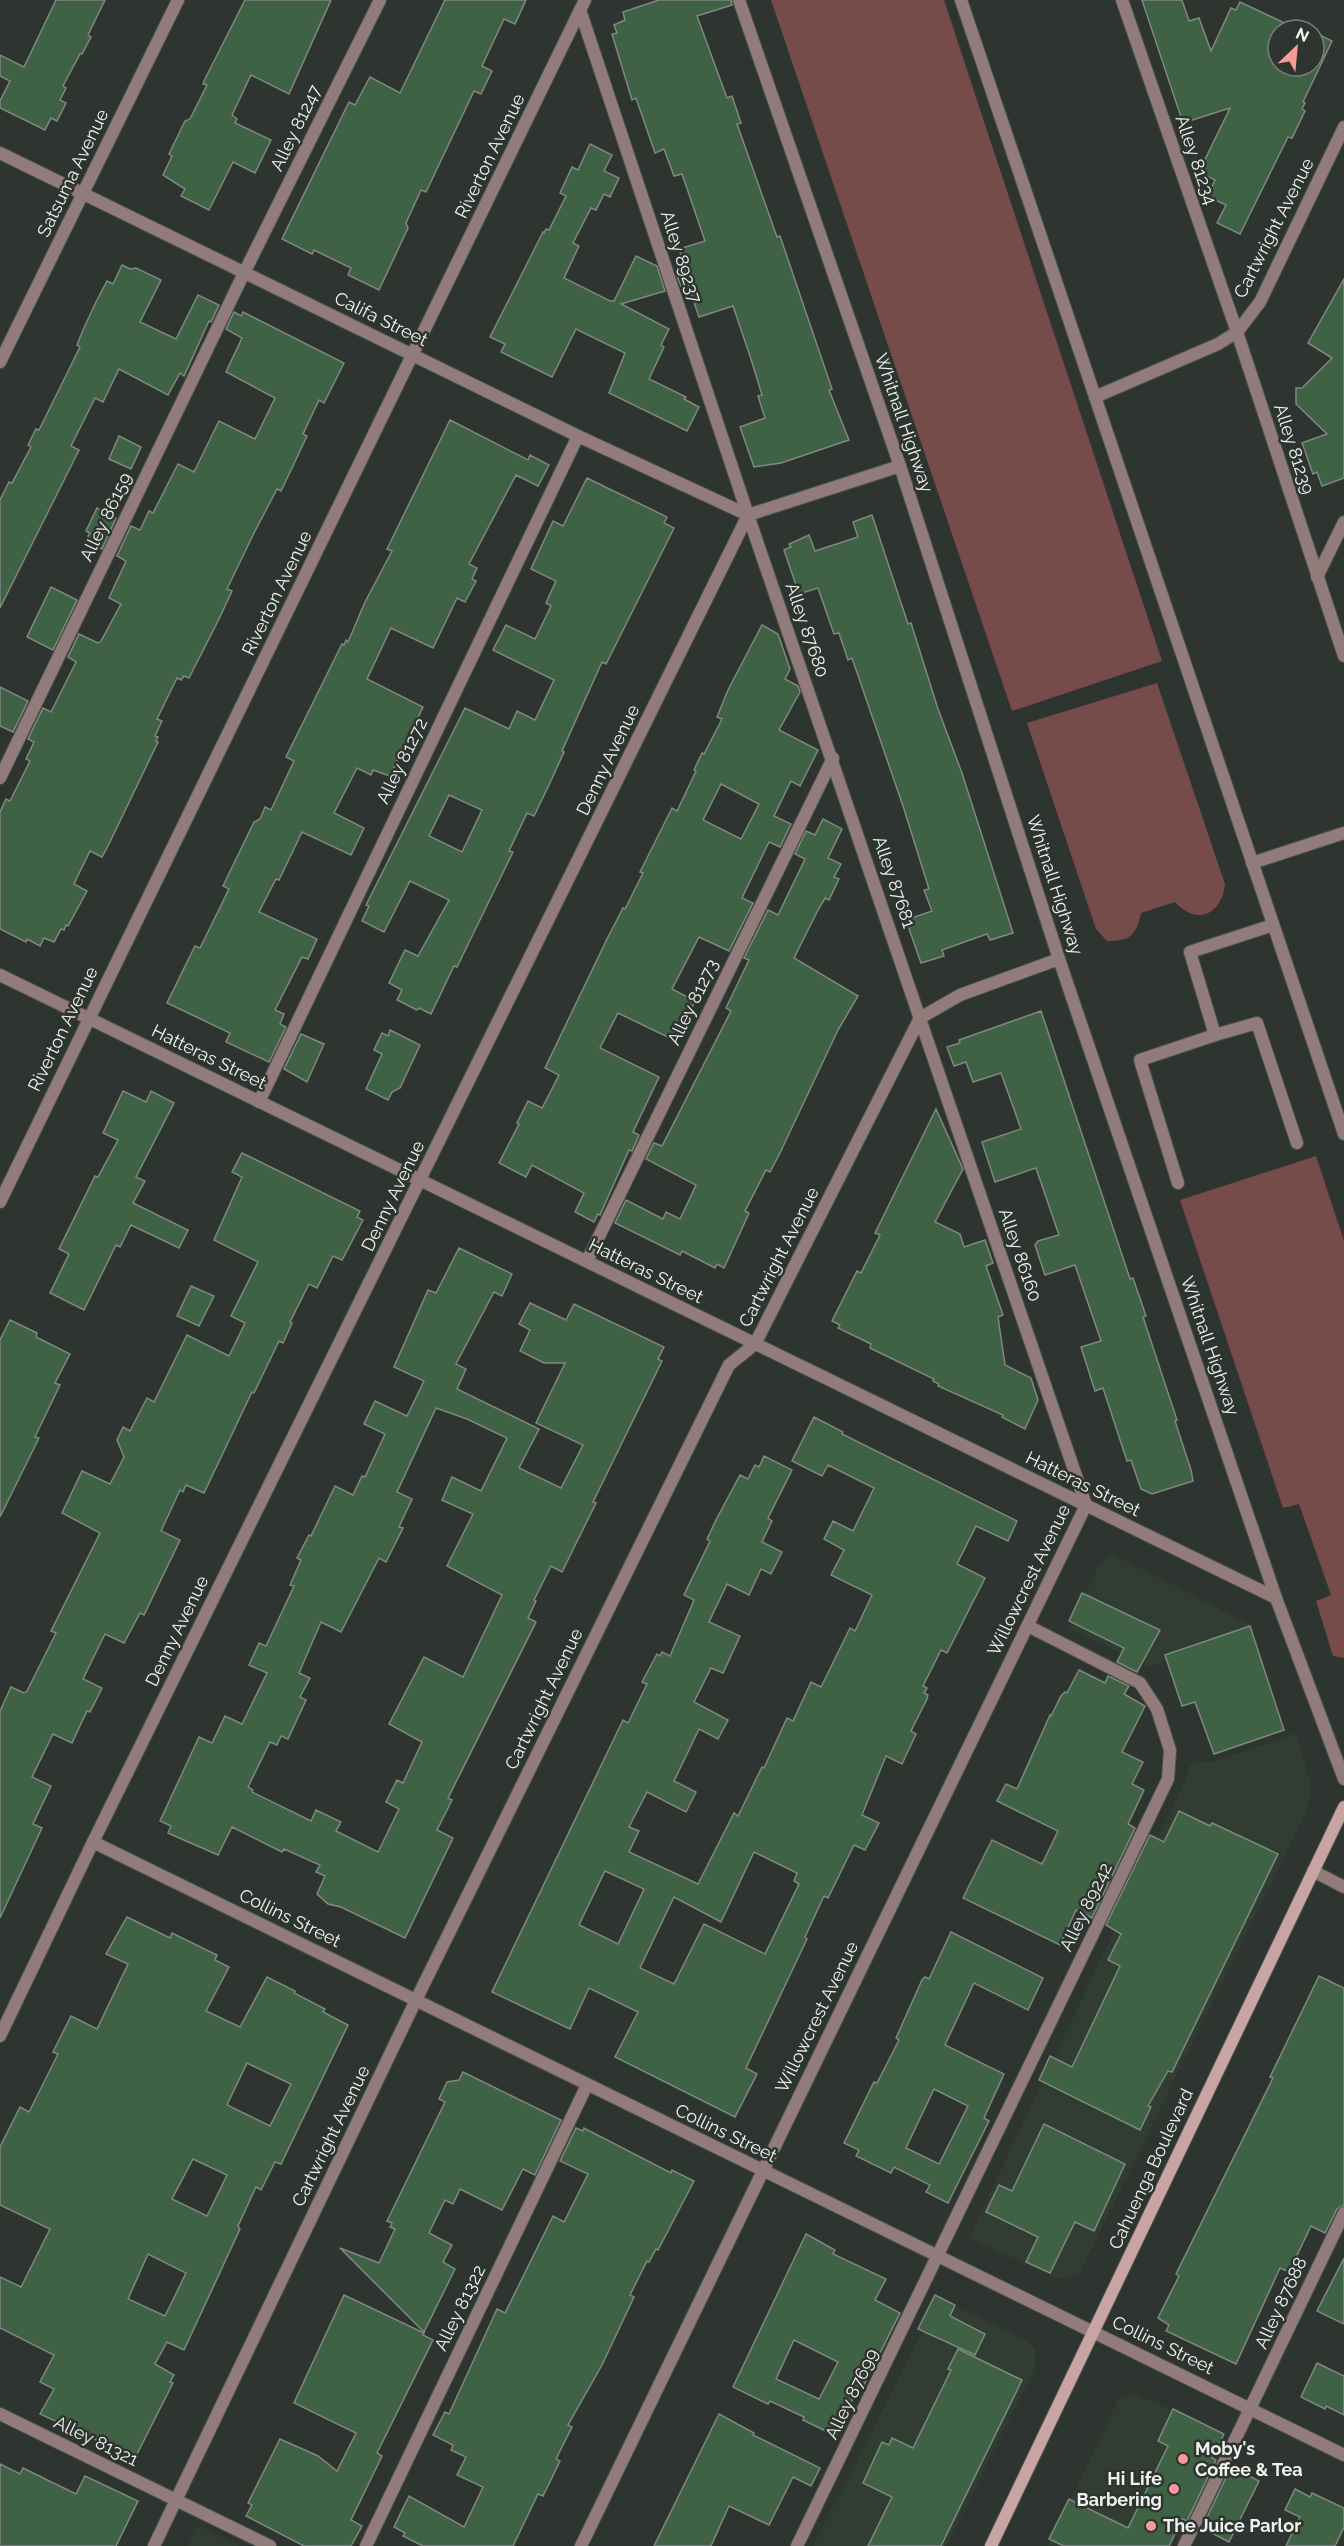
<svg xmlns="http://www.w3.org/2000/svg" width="1344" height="2546" font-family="Raleway,sans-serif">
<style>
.built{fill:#313d32}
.green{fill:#764c4a}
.building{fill:#3f6144;stroke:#808881;stroke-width:1.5;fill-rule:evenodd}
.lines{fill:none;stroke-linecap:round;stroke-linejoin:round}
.lane-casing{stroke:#4d534e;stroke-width:14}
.street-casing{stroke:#4d534e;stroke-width:14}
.secondary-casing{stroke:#4d534e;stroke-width:14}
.lane{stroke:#927c7b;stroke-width:12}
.street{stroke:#927c7b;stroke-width:12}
.secondary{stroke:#c8a5a3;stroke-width:12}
.poi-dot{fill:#f59b98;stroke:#2e342f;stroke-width:2}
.labels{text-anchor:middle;stroke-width:5;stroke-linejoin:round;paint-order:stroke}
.street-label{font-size:18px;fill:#eff3ef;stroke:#2e342f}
.poi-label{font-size:18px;font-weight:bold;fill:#eff3ef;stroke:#2e342f;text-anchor:start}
</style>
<rect width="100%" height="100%" fill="#2e342f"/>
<!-- built -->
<g class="built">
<path d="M1113,1554L1255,1627L1149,1667L1068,1628L1100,1563Z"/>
<path d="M1297,1733L1311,1787L1307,1811L1078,2276L1056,2278L969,2237L1183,1786L1190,1764L1214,1761Z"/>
<path d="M939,2299L1028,2341L1035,2349V2368L946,2546H813Z"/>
<path d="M1135,2393L1225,2436L1172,2546H1048L1118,2400Z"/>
<path d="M198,2525L240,2546H188Z"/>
</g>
<!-- green -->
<g class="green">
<path d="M771,0H944L1162,661L1012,711Z"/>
<path d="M1157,683L1225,884C1222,915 1196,926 1175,902L1141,913C1136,935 1131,941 1107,941L1096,929L1027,723Z"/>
<path d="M1316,1156L1344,1241V1658L1333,1656L1316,1601L1331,1595L1299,1504L1283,1508L1180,1200Z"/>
</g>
<!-- building -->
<g class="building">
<path d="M56,0H105L88,35L91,37L82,54H80L63,86L66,88L60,100L66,103L57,121L51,118L45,130L0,108V101L10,81L0,76V55L24,67Z"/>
<path d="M245,0H331L289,94L251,75L232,115L237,119L235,123L271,140L255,173L233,162L209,210L181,196L185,189L163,175L172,156L169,154L185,121L190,119L207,85L203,84L205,79Z"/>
<path d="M445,0H526L515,24L504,19L482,66L492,71L481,94L474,91L426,192L421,190L406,223L408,228L379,290L348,275L351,268L314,250L312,254L282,239L349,102L355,105L370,77L400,93Z"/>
<path d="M659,0H731L732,5L697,16L727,98L732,96L741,123L737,124L777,237L780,236L832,389L829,390L849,440L781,463L754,467L740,427L765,418L758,396L762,395L750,356L733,306L699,317L688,284L681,286L677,276L690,283L679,249L705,241L682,174L674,176L664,149L655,153L636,98L632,100L612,34L617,33L614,25L625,20L623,12Z"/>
<path d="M1142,0H1182L1189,21L1199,18L1211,51L1231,8L1236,10L1240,2L1295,28L1298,24L1310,30H1278V66H1314V32L1332,41L1303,102L1305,103L1302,109L1305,111L1292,138L1288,137L1240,234L1217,223L1226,205L1207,196L1215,180L1199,172L1230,108L1183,123Z"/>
<path d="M590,144L612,155L604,171L619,178L610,197L604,194L596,210L591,208L573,243L579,246L564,278L610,301H614L636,256L657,266L665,291L621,304L669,329L661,345L664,347L649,379L686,397L684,399L699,407L687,431L609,393L625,353L576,329L552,377L501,352L505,344L490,337L543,232L544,233L546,229L549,230L566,196L560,193L572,167L578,170Z"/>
<path d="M122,265L130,269L136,268L161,280L140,322L176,339L198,295L219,305L211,322L209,321L184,376L180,373L168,395L119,369L103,402L95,398L71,446L79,450L0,608V500L9,482L12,483L31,447L28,445L36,429L39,430L80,347L77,345L83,330L96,302L107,281L113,284Z"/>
<path d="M1344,279V478L1322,486L1317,472L1313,474L1302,443L1327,434L1296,404V388H1302L1332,358L1308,343Z"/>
<path d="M234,312L241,316L243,312L344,363L324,403L319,400L303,434L307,436L292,468L281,491L277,489L254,533L227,589L232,591L220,617L189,678L184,676L181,680L177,678L157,719L162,721L155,736L158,737L156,741L158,742L109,844L102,857L90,851L74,884L87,891L68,926L66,925L64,930L61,929L54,942L44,938L40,946L27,939L26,942L0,929V812L6,799L10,801L30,761L26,759L34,742L28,739L43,708L51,712L76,662L68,657L79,634L98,643L101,641L121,604L109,598L126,561L117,556L131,526L140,530L149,511L153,513L178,464L194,472L219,421L255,439L275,398L226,372L242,338L226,329Z"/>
<path d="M450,420L528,460L530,455L549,465L538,486L516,475L469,564L477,568L472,579L476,581L465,602L457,598L433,648L391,628L367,679L423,707L390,776L373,770L371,775L357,768L334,813L364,828L351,855L302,832L279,880L276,879L259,912L317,939L308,959L302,957L275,1010L284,1014L280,1024L286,1027L269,1062L226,1042L230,1033L167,1003L195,946L200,948L229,889L223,886L254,822L260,819L265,807L271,810L294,761L286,757L342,644L344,645L346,640L348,642L365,602L392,551L387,549Z"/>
<path d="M119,436L141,447L131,469L109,459Z"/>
<path d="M587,478L667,517L664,523L674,528L606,664L602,662L562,751L564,752L549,785L534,816L527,813L509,851L513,852L457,967L454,966L431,1014L419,1008L417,1010L397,1000L402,990L389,983L405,950L418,956L449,900L410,881L384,932L362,921L369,906L366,905L465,708L509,729L517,711L535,720L554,680L493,650L506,625L535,639L551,606L546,603L556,581L531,569L553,521L563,526ZM449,795L482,810L462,852L429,836Z"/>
<path d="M97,508L116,518L102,549L85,541L90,533L86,531Z"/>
<path d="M872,515L908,624L911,623L938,709L962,773L1013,933L990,940L987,934L942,950L944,956L921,963L906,920L932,911L924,890L929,889L903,806L852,658L848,660L839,633L834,634L818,588L799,594L784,550L791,547L789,544L809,535L815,551L858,537L853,522Z"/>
<path d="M51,587L77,600L53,650L27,637Z"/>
<path d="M762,625L778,634L790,669L785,679L798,686L800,692L779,730L818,750L800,786L791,781L774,816L791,824L780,847L769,842L742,898L753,903L729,951L699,937L672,989L695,1001L676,1041L618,1013L600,1048L659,1077L633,1132L639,1135L632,1151L629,1150L600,1215L598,1214L594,1222L575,1212L584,1193L532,1165L526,1177L499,1163L519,1124L517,1123L528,1101L542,1108L559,1075L545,1068L607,939L623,908L625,909L643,873L640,872L672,808L677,811L696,771L694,770L702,753L704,754L722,719L717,717L728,690ZM721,784L759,804L741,839L703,820Z"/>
<path d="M0,687L28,701L13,732L0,726Z"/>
<path d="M823,819L842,829L828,858L841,864L834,877L839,879L829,900L825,898L818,910L794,958L858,996L838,1030L780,1153L770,1172L766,1170L745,1211L749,1213L724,1268L717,1264L715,1268L682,1251L680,1255L615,1223L626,1200L663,1219L666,1212L680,1219L696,1185L646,1159L654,1143L662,1146L731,1011L726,1008L749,960L744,958L768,910L778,915L805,859L795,854L806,831L815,835Z"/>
<path d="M1041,1011L1130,1279L1133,1278L1146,1316L1143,1317L1177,1420L1175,1421L1191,1470L1193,1481L1152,1494L1141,1489L1131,1460L1127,1461L1103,1388L1095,1391L1081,1347L1101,1341L1075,1265L1045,1275L1035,1245L1038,1241L1059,1235L1036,1168L995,1182L982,1142L1021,1129L1001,1073L973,1082L966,1062L954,1066L947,1047L960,1043L959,1040Z"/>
<path d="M390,1030L420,1045L400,1088L392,1092L388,1100L366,1089L382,1054L374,1050L382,1033L388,1036Z"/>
<path d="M301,1034L324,1044L307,1082L284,1069Z"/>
<path d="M123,1091L146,1102L151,1091L174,1103L136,1177L145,1181L133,1203L188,1230L179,1248L131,1225L120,1247L116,1245L84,1310L50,1293L69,1254L59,1249L95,1176L98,1177L118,1140L103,1133Z"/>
<path d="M936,1109L963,1169L935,1222L960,1234L964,1247L985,1240L993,1263L986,1266L1003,1315L998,1317L1005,1365L1031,1378L1038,1400L1025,1429L1002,1417L1003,1415L938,1386L939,1384L933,1381L934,1379L870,1348L871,1344L838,1328L840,1325L832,1321L857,1271L861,1273L880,1235L875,1233Z"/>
<path d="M242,1153L360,1211L357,1217L363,1220L342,1260L333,1256L317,1288L309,1284L290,1322L292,1323L283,1343L279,1341L254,1393L252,1392L204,1493L186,1485L183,1492L180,1490L161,1531L180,1540L144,1615L140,1613L124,1643L105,1634L83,1679L102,1688L90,1712L87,1711L72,1743L53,1734L32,1777L51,1786L33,1824L42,1828L0,1918V1711L11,1687L24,1693L27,1691L56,1633L51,1631L100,1533L62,1513L82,1471L110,1484L124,1457L117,1440L123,1427L130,1431L147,1398L154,1402L187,1335L229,1356L245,1323L231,1316L258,1262L214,1240L242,1177L232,1172Z"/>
<path d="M459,1248L512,1274L502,1296L494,1292L456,1364L466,1369L457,1389L539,1429L519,1468L561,1488L583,1445L536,1423L565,1363H544L520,1351L530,1330L519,1324L530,1303L566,1320L574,1304L664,1347L658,1359L662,1361L593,1502L596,1503L562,1572L551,1566L534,1600L536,1601L528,1618L536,1622L448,1798L452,1800L437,1830L453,1838L405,1938L341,1907L328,1904L317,1894L325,1876L316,1872L320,1865L284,1849L282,1852L232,1827L218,1855L168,1833L171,1826L160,1821L199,1737L212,1743L225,1716L242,1724L267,1673L249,1665L259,1643L266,1646L294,1586L290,1585L301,1560L297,1558L309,1535L311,1536L335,1486L353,1495L362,1476L365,1477L385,1434L364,1424L375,1401L407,1416L424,1381L394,1367L428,1290L436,1293ZM436,1408L467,1419L507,1438L481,1491L452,1477L442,1500L473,1514L447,1566L502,1595L463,1677L424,1657L389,1724L422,1742L403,1783L397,1780L386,1802L399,1809L378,1852L336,1831L341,1822L316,1810L311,1821L252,1792L253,1790L248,1787L270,1742L277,1745L281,1736L288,1739L306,1700L300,1697L310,1678L299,1673L321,1622L341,1632L379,1558L386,1562L403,1528L399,1527L412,1499L397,1492Z"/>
<path d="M191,1286L214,1296L199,1326L177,1316Z"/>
<path d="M10,1320L37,1333L36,1337L70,1354L55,1383L60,1385L35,1437L39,1438L0,1517V1340Z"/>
<path d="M814,1417L843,1432L842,1434L1017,1521L1008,1541L976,1526L957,1564L985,1578L947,1653L941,1650L923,1686L927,1688L924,1693L928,1695L927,1699L911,1731L916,1734L902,1764L886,1756L862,1815L879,1823L865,1850L854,1845L828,1898L824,1896L805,1937L807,1939L746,2068L757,2074L735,2117L615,2057L638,2012L589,1988L570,2029L492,1992L623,1720L628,1723L647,1684L642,1682L657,1654L660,1656L662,1652L670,1656L694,1600L684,1595L710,1541L707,1539L716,1520L740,1475L748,1479L755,1465L759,1467L764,1456L792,1470L768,1518L772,1521L762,1542L782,1552L771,1574L761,1569L749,1595L727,1584L709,1622L740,1636L723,1673L711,1668L694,1702L728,1720L718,1739L699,1729L674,1781L696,1792L686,1812L647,1792L629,1827L639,1831L629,1852L698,1884L734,1813L738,1816L762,1767L764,1768L787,1718L793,1721L811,1682L821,1687L850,1628L855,1631L872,1595L831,1575L844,1550L824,1539L833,1521L853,1531L874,1488L828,1465L822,1476L792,1461ZM754,1852L797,1873L794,1881L799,1884L765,1954L704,1924L674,1984L640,1968L674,1897L721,1922ZM605,1871L644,1889L618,1944L579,1925Z"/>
<path d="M1082,1593L1160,1630L1137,1672L1117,1662L1124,1648L1069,1621Z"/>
<path d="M1250,1626L1284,1730L1214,1754L1195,1702L1182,1706L1165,1655Z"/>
<path d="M1079,1670L1105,1683L1108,1676L1129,1686L1124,1694L1145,1706L1122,1752L1143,1762L1132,1784L1144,1790L1128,1824L1135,1828L1092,1918L1076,1910L1060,1945L963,1898L992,1840L1042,1864L1058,1831L997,1801L1006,1784L1017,1789L1050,1715L1051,1716L1061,1696L1065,1692L1067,1693Z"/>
<path d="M1179,1811L1210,1826L1212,1823L1278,1854L1172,2072L1168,2071L1148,2106L1151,2107L1140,2130L1039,2080L1050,2056L1072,2067L1120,1966L1108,1960L1121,1934L1106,1925L1150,1835L1164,1842Z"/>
<path d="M127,1917L170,1938L172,1933L217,1955L215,1960L229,1967L206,2011L240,2027L267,1977L295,1991L294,1993L325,2009L323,2012L348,2025L281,2164L275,2162L261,2190L256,2187L238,2226L240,2229L184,2350L167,2342L155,2364L174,2375L170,2382L173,2383L135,2458L40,2414L54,2389L40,2382L54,2355L0,2328V2277L21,2287L50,2229L0,2205V2147L20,2107L29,2112L58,2054L53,2052L71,2016L97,2029L128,1964L106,1954ZM247,2063L291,2084L270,2126L227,2105ZM193,2159L227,2175L207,2216L172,2199ZM148,2254L186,2273L165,2316L128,2299Z"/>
<path d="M951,1932L1043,1978L1028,2010L974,1983L945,2045L1004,2074L984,2118L989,2121L948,2203L926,2192L930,2185L894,2167L891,2173L856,2156L859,2150L844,2143L874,2082L877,2083L899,2040L896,2038L922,1980L925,1977L929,1979ZM934,2089L968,2106L939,2164L906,2148Z"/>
<path d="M1319,1976L1344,1988V2205L1337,2209L1325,2233L1311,2226L1289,2272L1280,2268L1236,2364L1166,2331L1169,2325L1158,2318L1179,2276L1176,2274L1273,2078L1270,2077Z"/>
<path d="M463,2072L561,2120L535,2175L523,2169L502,2210L460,2189L453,2204L445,2200L429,2233L452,2245L443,2262L455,2269L424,2332L340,2248L379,2263L395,2229L390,2227L392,2223L387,2221L445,2102L439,2099L447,2082L459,2080Z"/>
<path d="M1044,2124L1125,2164L1094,2231L1075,2222L1050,2273L1026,2262L1038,2237L986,2212L999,2185L1012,2191Z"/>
<path d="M576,2128L583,2131L584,2128L671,2173L672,2170L694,2181L658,2250L656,2249L649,2262L647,2261L630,2295L634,2297L602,2365L568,2425L572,2427L556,2459L560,2461L543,2496L538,2494L513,2546H423L403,2536L405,2533L394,2527L409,2496L464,2527L483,2487L457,2475L466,2457L451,2450L453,2445L433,2435L445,2412L449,2414L497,2309L505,2313L553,2216L564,2222L588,2174L560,2161Z"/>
<path d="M806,2234L835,2250L833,2254L886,2279L875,2300L900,2313L862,2389L858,2387L836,2436L803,2420L804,2417L770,2401L768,2404L733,2387ZM794,2340L838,2362L819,2399L776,2379Z"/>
<path d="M1344,2258V2324L1317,2311Z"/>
<path d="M344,2295L424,2333L423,2335L433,2340L377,2453L382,2456L351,2520L362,2526L351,2546H304L246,2516L252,2505L248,2503L280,2439L318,2456L337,2471L356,2433L294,2403Z"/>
<path d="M935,2295L955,2305L950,2316L985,2334L975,2355L918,2329Z"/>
<path d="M958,2349L1022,2380L941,2546H868L892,2497L863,2483L882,2442L889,2445L892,2438L913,2448L951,2370L948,2369Z"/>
<path d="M1317,2363L1344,2376V2415L1326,2406L1325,2409L1301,2397Z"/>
<path d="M1173,2409L1224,2434L1212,2458L1216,2460L1187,2521L1182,2519L1169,2546H1064L1049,2539L1069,2499L1128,2528L1168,2446L1158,2441Z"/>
<path d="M719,2414L754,2433L753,2435L820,2468L811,2486L793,2477L769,2525L729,2506L711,2546H654Z"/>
<path d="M0,2464L20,2474L23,2468L76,2494L85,2476L138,2501L116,2546H0Z"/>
<path d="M1231,2467L1259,2481L1229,2542L1202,2528Z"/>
<path d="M1295,2489L1310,2497L1312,2493L1344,2508V2527L1335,2546H1286L1300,2517L1285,2510Z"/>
</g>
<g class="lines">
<!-- lane casing -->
<g class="lane-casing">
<g id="lane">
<path d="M1122,0L1237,332L1344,656"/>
<path d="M580,10L748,515L1086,1505"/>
<path d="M1317,577L1344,522"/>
<path d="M0,778L245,271L380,0"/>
<path d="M1273,925L1190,952L1215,1035L1257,1023L1297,1143"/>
<path d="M259,1102L578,436"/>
<path d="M1178,1183L1140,1060L1215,1035"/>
<path d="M587,1261L833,758"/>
<path d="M1313,1871L1344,1887"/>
<path d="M0,2414L270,2546"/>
<path d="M366,2546L587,2085"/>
<path d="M797,2546L1168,1779L1170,1750L1157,1709L1140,1683L1028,1626"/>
<path d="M1184,2546L1344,2213"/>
</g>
</g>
<!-- street casing -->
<g class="street-casing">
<g id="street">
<path d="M739,0L900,466L1059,959L1161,1260L1276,1598L1344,1779"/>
<path d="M961,0L1344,1134"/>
<path d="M0,153L578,436L748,515"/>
<path d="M0,362L178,0"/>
<path d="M1095,397L1218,344L1237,332L1260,302L1344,127"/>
<path d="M1252,863L1344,833"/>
<path d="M0,975L1276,1598"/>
<path d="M0,1202L585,0"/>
<path d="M93,1842L1344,2455"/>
<path d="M0,2036L93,1842L748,515L900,466"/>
<path d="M154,2546L416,2000L729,1365L755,1344L920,1018L960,995L1059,959"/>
<path d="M581,2546L1086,1505"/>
</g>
</g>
<!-- secondary casing -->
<g class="secondary-casing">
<path id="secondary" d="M991,2546L1344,1807"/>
</g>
<!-- lane -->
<use href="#lane" class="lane"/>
<!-- street -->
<use href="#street" class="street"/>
<!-- secondary -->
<use href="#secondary" class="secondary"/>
</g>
<!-- markers -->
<g class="poi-dot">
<circle cx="1183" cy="2459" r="6"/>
<circle cx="1174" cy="2489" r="6"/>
<circle cx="1151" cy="2526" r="6"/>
</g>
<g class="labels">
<!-- street labels -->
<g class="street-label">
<text transform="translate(296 128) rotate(-64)" y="6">Alley 81247</text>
<text transform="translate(490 156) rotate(-64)" y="6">Riverton Avenue</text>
<text transform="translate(1196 160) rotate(71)" y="6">Alley 81234</text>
<text transform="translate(73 173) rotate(-64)" y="6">Satsuma Avenue</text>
<text transform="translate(1274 228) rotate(-63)" y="6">Cartwright Avenue</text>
<text transform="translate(681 257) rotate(72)" y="6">Alley 89237</text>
<text transform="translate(381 319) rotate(26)" y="6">Califa Street</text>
<text transform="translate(904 423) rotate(71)" y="6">Whitnall Highway</text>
<text transform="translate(1294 449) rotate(72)" y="6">Alley 81239</text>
<text transform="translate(106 517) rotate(-64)" y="6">Alley 86159</text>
<text transform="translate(277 593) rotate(-64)" y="6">Riverton Avenue</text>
<text transform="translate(807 630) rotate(71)" y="6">Alley 87680</text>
<text transform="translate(608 760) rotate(-64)" y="6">Denny Avenue</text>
<text transform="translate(402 761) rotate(-64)" y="6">Alley 81272</text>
<text transform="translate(894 882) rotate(71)" y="6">Alley 87681</text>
<text transform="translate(1055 885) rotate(72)" y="6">Whitnall Highway</text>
<text transform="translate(693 1002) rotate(-64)" y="6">Alley 81273</text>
<text transform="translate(63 1029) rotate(-64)" y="6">Riverton Avenue</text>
<text transform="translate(209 1057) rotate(26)" y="6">Hatteras Street</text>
<text transform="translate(393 1196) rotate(-64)" y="6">Denny Avenue</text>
<text transform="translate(1020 1255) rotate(71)" y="6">Alley 86160</text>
<text transform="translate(779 1257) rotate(-63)" y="6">Cartwright Avenue</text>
<text transform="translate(646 1271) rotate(26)" y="6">Hatteras Street</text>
<text transform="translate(1210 1346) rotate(71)" y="6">Whitnall Highway</text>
<text transform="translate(1083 1484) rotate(26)" y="6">Hatteras Street</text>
<text transform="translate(1029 1580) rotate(-64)" y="6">Willowcrest Avenue</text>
<text transform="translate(177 1631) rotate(-64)" y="6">Denny Avenue</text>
<text transform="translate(544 1699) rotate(-64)" y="6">Cartwright Avenue</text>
<text transform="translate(1086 1907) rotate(-64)" y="6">Alley 89242</text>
<text transform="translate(290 1918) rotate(26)" y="6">Collins Street</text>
<text transform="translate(817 2017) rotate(-64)" y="6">Willowcrest Avenue</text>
<text transform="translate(726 2133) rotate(26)" y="6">Collins Street</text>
<text transform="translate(331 2136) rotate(-64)" y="6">Cartwright Avenue</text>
<text transform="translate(1151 2169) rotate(-65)" y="6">Cahuenga Boulevard</text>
<text transform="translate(1281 2303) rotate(-65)" y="6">Alley 87688</text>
<text transform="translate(460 2308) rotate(-64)" y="6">Alley 81322</text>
<text transform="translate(1163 2345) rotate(26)" y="6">Collins Street</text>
<text transform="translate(852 2394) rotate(-64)" y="6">Alley 87699</text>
<text transform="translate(96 2441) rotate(26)" y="6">Alley 81321</text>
</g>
<!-- poi labels -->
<g class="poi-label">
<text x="1195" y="2455">Moby's<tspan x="1195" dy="21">Coffee &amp; Tea</tspan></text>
<text x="1162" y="2485" text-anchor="end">Hi Life<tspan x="1162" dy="21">Barbering</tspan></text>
<text x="1163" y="2532">The Juice Parlor</text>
</g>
</g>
<!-- north arrow -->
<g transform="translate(1296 48) rotate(26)"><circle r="28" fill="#2e342f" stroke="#7b807c" stroke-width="1.5"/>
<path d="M0-4.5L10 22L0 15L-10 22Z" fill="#f59b98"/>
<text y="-9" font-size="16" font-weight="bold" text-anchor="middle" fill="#eff3ef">N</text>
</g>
</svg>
